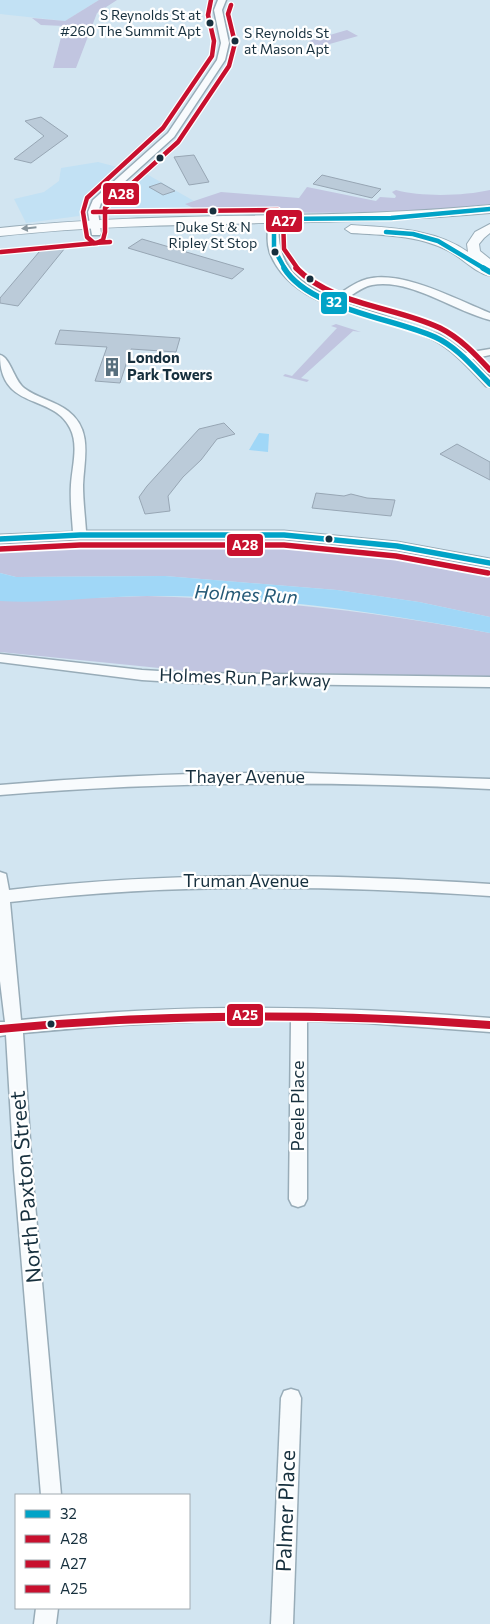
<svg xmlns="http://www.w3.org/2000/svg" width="490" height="1624" font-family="Commissioner,sans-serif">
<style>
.built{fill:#c2e1f4}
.green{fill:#c1c5e0}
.water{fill:#a0d7f7}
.building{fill:#bbcbd9;stroke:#97a6b4}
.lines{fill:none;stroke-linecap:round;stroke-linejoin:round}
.minor-casing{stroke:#98acb8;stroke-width:3}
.major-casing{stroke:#98acb8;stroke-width:2}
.minor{fill:#f8fbfd;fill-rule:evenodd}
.major{fill:#f8fbfd;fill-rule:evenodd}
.bus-1-far1-casing{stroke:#fff;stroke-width:7}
.bus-1-casing{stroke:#fff;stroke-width:9}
.bus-2-far1-casing{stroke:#fff;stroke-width:7}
.bus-2-casing{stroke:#fff;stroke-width:9}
.bus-3-far1-casing{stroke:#fff;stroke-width:7}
.bus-3-casing{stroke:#fff;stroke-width:9}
.bus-4-casing{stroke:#fff;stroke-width:11}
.bus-1-far1{stroke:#01a3c7;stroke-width:4.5}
.bus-1{stroke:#01a3c7;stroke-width:5.5}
.bus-2-far1{stroke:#c8102e;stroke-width:4.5}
.bus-2{stroke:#c8102e;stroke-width:5.5}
.bus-3-far1{stroke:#c8102e;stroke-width:4.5}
.bus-3{stroke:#c8102e;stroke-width:5.5}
.bus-4{stroke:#c8102e;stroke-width:8}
.oneway{fill:#88969e}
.bus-dot{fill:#17303e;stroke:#fff;stroke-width:2}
.labels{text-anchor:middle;stroke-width:4.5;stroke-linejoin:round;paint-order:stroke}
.far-bus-label{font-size:14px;fill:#17303e;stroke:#fff;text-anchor:end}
.far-poi-label{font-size:15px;font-weight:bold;fill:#17303e;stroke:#fff;text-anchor:start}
.street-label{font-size:18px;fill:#17303e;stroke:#fff}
.water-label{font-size:19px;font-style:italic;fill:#265a77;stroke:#fff}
.near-street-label{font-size:21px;fill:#17303e;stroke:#fff}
.line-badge{stroke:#fff;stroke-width:2}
.badge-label{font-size:14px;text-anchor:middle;font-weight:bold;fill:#fff}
</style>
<rect width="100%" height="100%" fill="#d2e5f1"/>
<!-- built -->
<g class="built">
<path d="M0,0H99L65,21L0,14Z"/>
<path d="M98,162L121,168L87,198L79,216L26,223L14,199L44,192L59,181L61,168Z"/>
<path d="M143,172L194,201L186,204L199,211L207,212L117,214L107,211L110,203Z"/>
</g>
<!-- green -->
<g class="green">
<path d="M99,0H117L97,13L76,68H53L64,26L41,25L32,18L65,21Z"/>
<path d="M347,30L358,36L319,47L309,41Z"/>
<path d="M307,187L376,201L380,197L395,198L396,196L392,192L396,190C421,197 464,196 490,190V204C396,216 301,212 207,212L199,211L185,204L221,192L299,198Z"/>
<path d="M336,324L361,332L353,331L301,378L309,380L307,382L283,376L285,374L292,376L337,328L331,326Z"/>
<path d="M240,538C285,540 332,540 377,547C415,552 453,560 490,568V617L419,602L337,590L165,576L16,577L0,573V543L25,541Z"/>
<path d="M147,596C262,599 377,612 490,633V676L199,672L0,652V601Z"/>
</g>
<!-- water -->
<g class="water">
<path d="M259,433L269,434L268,452L249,450Z"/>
<path d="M0,573L16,577L165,576L337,590L419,602L490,617V633C378,612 262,595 148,596C98,596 49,604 0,601Z"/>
</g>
<!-- building -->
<g class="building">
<path d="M41,117L68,136L31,163L14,159L44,136L25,121Z"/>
<path d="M194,155L209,182L189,185L174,157Z"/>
<path d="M322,175L381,189L372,198L313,184Z"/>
<path d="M161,183L175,191L163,195L149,187Z"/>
<path d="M142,239L244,269L232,279L128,248Z"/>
<path d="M45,245L65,248L18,306L0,303V298Z"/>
<path d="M60,330L180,338L176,352L131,349L120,383L95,381L107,347L55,344Z"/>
<path d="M224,423L235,434L217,439L201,460L183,477L168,496L170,511L145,514L139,497L147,486L199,429Z"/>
<path d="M457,444L490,462V480L440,454Z"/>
<path d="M316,493L344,496L351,494L367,498L395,500L391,516L312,508Z"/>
</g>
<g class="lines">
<!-- minor casing -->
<g class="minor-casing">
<g id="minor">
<path d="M218,0H226L222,10L229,43L225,60L174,137L101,203L98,212L101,233L100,235H92L88,212L93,200L168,133L217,60L221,43L214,10Z"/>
<path d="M274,216L279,219C275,262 294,283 333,298C344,291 355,282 367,279C403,270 457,300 490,313V320C454,311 410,278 372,285C361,287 351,296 342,302L440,335L466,353L490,349V355L472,359L490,378V387L486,386C470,369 454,350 432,339C380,314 294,313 270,253C266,242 268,230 269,219Z"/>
<path d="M0,355C10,357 14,380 24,388C37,398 55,401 68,411C93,430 84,459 83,485C83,501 85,516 86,531H284L397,542L490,559V567L397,550L284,539H80L0,543V535L73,532C72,516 70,501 71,485C72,467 79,445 70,428C53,393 0,411 0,355Z"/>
<path d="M0,654L142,670L192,673L490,677V687L192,683L142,680L0,662Z"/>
<path d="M306,773L490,779V789C326,781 164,781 0,795V785C102,776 204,772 306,773Z"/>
<path d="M0,872L6,874L9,890C169,871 329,874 490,884V896C329,885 170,883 10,902L21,1020C178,1003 333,1005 490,1018V1032L367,1023L307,1021V1199L304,1205L298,1207L292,1205L289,1199L291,1020C201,1020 112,1024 23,1033L32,1170L61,1495H41L14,1170L6,1035L0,1036V1022H5L0,981Z"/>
<path d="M291,1389L298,1391L301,1398L293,1624H271L281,1398L284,1391Z"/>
<path d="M36,1608H58L56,1624H34Z"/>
</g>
</g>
<!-- major casing -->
<g class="major-casing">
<g id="major">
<path d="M490,205V213C327,228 163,218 0,236V228C163,210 327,221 490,205Z"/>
<path d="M490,224V233L484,238L479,244L480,251L490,259V276C473,272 462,257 447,250C417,235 383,235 351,233L345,229L351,225C391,228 434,228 468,252L467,244L475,232Z"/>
</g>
</g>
<!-- minor -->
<use href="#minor" class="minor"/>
<!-- major -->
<use href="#major" class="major"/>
<!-- bus-1-far1 casing -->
<g class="bus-1-far1-casing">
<g id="bus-1-far1">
<path d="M386,232L413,234L438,241L485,269"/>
<path d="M285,269L274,249V219L391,218L490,209"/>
</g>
</g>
<!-- bus-1 casing -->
<g class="bus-1-casing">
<g id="bus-1">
<path d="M284,268C309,309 393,318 435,337C457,347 473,367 490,384"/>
<path d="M483,268L490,272"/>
<path d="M0,539L80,535H284L397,546L490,563"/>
</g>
</g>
<!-- bus-2-far1 casing -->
<g class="bus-2-far1-casing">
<path id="bus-2-far1" d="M1,252L97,243L103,240L105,232V208L178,142L229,66L235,43L228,14L231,5"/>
</g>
<!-- bus-2 casing -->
<g class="bus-2-casing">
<path id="bus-2" d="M0,549L80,545H284L396,556L488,573"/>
</g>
<!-- bus-3-far1 casing -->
<g class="bus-3-far1-casing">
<g id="bus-3-far1">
<path d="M93,212L278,210L283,218L284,249L298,269"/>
<path d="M110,242L94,243L87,237L83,212L87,198L163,128L212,56L214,41L208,15L211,0"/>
</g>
</g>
<!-- bus-3 casing -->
<g class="bus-3-casing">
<path id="bus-3" d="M296,268C334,306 394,306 440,328C460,338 475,354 490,370"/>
</g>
<!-- bus-4 casing -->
<g class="bus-4-casing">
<path id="bus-4" d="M0,1029C165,1013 325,1013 490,1025"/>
</g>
<!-- bus-1-far1 -->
<use href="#bus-1-far1" class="bus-1-far1"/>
<!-- bus-1 -->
<use href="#bus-1" class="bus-1"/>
<!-- bus-2-far1 -->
<use href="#bus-2-far1" class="bus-2-far1"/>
<!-- bus-2 -->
<use href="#bus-2" class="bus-2"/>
<!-- bus-3-far1 -->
<use href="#bus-3-far1" class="bus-3-far1"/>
<!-- bus-3 -->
<use href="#bus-3" class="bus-3"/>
<!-- bus-4 -->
<use href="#bus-4" class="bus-4"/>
</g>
<!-- one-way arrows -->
<defs><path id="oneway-solid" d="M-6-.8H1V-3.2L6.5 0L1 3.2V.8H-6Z" transform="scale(1.25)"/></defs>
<use class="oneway" href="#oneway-solid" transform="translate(29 228) rotate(174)"/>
<!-- icons -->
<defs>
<g id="building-bare" transform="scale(1.5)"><path d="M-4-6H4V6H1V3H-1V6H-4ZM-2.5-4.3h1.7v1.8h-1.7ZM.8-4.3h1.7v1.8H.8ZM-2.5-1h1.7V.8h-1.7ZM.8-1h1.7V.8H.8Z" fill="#586f7d" stroke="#fff" stroke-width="2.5" paint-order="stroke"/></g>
</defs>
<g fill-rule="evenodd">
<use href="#building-bare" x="112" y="367"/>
</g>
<!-- markers -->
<g class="bus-dot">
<circle cx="210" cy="23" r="4.5"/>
<circle cx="235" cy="41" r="4.5"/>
<circle cx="160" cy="158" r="4.5"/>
<circle cx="213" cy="211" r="4.5"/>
<circle cx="275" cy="252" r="4.5"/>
<circle cx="310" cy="279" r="4.5"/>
<circle cx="329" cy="539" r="4.5"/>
<circle cx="51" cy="1024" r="4.5"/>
</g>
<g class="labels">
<!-- far-bus labels -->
<g class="far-bus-label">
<text x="201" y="20">S Reynolds St at<tspan x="201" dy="16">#260 The Summit Apt</tspan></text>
<text x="244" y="38" text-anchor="start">S Reynolds St<tspan x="244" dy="16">at Mason Apt</tspan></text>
<text x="213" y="232" text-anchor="middle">Duke St &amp; N<tspan x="213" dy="16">Ripley St Stop</tspan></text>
</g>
<!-- far-poi labels -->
<g class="far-poi-label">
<text x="127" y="363">London<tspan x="127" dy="17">Park Towers</tspan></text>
</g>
<!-- street labels -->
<g class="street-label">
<text transform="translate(245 678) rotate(2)" y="6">Holmes Run Parkway</text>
<text x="245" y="783">Thayer Avenue</text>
<text x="246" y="887">Truman Avenue</text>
<text transform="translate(298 1106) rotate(-90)" y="6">Peele Place</text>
</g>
<!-- water labels -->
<g class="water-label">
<text transform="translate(246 594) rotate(3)" y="7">Holmes Run</text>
</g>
<!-- near-street labels -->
<g class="near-street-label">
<text transform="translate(26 1187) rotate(-95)" y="7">North Paxton Street</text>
<text transform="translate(286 1511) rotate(-88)" y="7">Palmer Place</text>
</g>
</g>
<g class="line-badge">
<rect x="102" y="182" width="38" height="24" rx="5" fill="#c8102e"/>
<rect x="265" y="209" width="38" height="24" rx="5" fill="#c8102e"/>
<rect x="320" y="291" width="28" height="24" rx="5" fill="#01a3c7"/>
<rect x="226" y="533" width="38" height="24" rx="5" fill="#c8102e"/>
<rect x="226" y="1003" width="38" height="24" rx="5" fill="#c8102e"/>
</g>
<g class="badge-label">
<text x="121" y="199">A28</text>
<text x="284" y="226">A27</text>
<text x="334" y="307">32</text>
<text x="245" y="550">A28</text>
<text x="245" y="1020">A25</text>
</g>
<!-- legend -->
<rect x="15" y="1494" width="175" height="115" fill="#ffffff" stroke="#a2acb2"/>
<rect x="25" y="1510" width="25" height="8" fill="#01a3c7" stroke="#a2acb2"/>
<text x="60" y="1519" font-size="15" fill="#17303e">32</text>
<rect x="25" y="1535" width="25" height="8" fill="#c8102e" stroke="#a2acb2"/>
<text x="60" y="1544" font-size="15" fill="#17303e">A28</text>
<rect x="25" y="1560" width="25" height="8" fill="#c8102e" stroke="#a2acb2"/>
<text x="60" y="1569" font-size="15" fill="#17303e">A27</text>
<rect x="25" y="1585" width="25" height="8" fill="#c8102e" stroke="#a2acb2"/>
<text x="60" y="1594" font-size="15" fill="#17303e">A25</text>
</svg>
